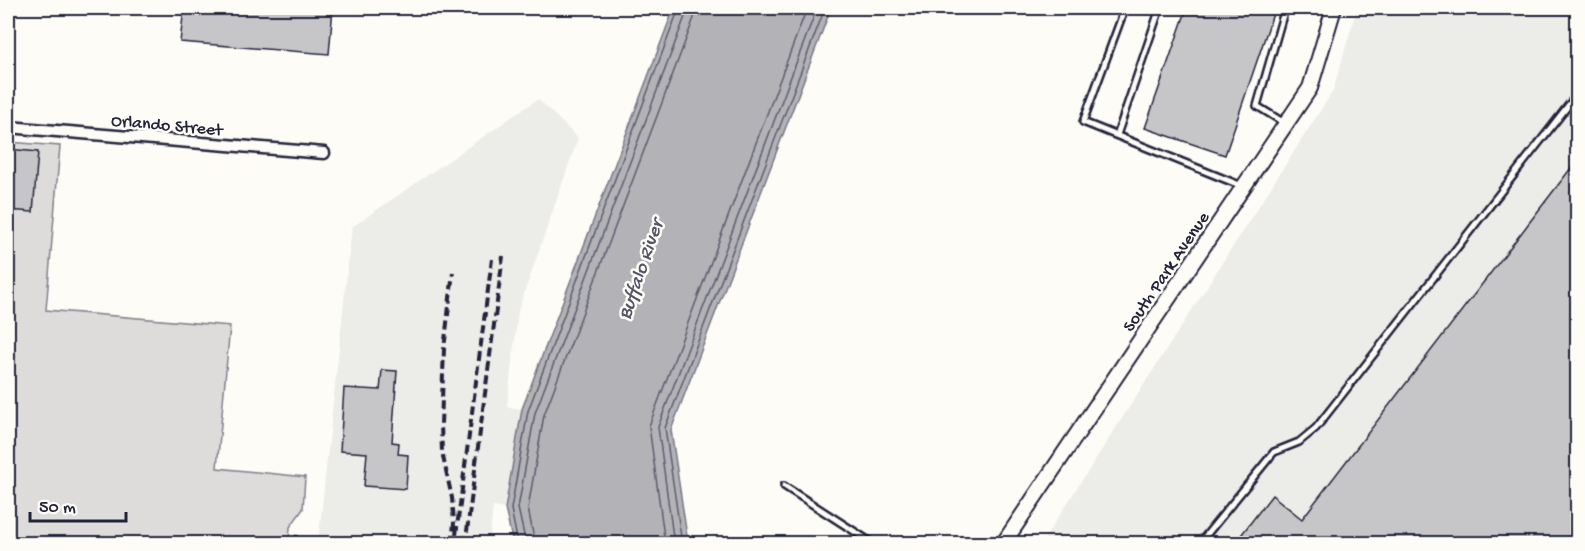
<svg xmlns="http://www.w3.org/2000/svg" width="1585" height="551" font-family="'Gochi Hand',sans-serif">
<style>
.built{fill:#ecece9}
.green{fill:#dddcdb;stroke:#807f8b;stroke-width:1.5}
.water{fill:#b2b2b7;stroke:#787885;stroke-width:1.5}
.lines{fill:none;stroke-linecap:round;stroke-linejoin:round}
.shore{stroke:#5c5c6d;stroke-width:1.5}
.building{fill:#c6c6c8;stroke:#22223b;stroke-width:1.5}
.service-casing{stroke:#22223b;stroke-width:10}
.minor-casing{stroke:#22223b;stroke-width:15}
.tertiary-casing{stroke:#22223b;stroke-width:18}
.service{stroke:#fdfcf7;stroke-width:5}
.minor{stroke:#fdfcf7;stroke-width:10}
.tertiary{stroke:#fdfcf7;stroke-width:14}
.rail{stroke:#22223b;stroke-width:4;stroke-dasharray:9 4.5;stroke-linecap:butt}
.labels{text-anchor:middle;stroke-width:5;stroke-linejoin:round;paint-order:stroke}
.street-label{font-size:18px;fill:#22223b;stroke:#fdfcf7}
.water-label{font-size:20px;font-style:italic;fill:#545466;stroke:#fdfcf7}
</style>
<rect width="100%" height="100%" fill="#fdfcf7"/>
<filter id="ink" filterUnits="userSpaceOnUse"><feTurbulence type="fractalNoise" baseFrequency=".0167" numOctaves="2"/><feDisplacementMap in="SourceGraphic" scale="12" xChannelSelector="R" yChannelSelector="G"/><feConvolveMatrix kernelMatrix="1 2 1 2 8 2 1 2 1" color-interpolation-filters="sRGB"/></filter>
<g filter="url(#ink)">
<!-- built -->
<g class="built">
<path d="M1357,8H1577V543L1041,544L1333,91Z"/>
<path d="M538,99L578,138L518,311L507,407L522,409L505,509L493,507L489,543L318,544L352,227Z"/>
</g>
<!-- green -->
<path class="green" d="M8,142L60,146L46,310L230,326L217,468L305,477L303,509L290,527L289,543H8Z"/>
<!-- water -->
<path class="water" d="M674,8H831L671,430L688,543H513L505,509L522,409Z"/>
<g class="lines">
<!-- shore -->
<g class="shore">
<path d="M518,544L511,509L528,411L679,8"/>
<path d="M526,544L518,508L535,413L686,14L687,8"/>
<path d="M535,544L528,508L544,415L694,18L696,8"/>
<path d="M665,544L649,426L807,8"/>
<path d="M674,544L658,427L817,8"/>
<path d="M682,544L665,428L825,8"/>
</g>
</g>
<!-- building -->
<g class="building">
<path d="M184,8H333L329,54L180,42Z"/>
<path d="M1187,8H1275L1225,155L1145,128Z"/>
<path d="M8,149L38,152L33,212L8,210Z"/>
<path d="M1578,159V543H1235L1272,495L1302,519Z"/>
<path d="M382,370L397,371L392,442L399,443L398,454L408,455L406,489L364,486L367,453L340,451L344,388L380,390Z"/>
</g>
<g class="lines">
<!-- service casing -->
<g class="service-casing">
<g id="service">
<path d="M1125,8L1083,122L1242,186"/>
<path d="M1285,8L1257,106L1286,124"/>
<path d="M1117,135L1160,8"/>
<path d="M784,486L874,544"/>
<path d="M1199,544L1274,452L1299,442L1316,428L1578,93"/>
</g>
</g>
<!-- minor casing -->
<g class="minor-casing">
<path id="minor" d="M8,127L324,153"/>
</g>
<!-- tertiary casing -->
<g class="tertiary-casing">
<path id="tertiary" d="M1003,544L1310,88L1334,8"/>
</g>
<!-- service -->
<use href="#service" class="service"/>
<!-- minor -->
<use href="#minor" class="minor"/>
<!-- tertiary -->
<use href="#tertiary" class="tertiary"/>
<!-- rail -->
<g class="rail">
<path d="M456,535L492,259"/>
<path d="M296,544L297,533"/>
<path d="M452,544L454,523L452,498L442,452L441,424L444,349L453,272"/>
<path d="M462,544L467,531L503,256"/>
</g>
</g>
</g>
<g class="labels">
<!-- street labels -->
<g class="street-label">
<text transform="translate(167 124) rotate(5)" y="6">Orlando Street</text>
<text transform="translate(1165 271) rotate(-56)" y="6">South Park Avenue</text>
</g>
<!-- water labels -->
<g class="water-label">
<text transform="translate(639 269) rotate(-71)" y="7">Buffalo River</text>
</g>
</g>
<!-- margin -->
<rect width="1585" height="551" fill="none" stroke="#fdfcf7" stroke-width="30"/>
<rect x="15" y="15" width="1555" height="521" fill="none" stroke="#22223b" stroke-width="2" filter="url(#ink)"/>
<!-- scale -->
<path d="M30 512v9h96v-9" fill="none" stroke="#22223b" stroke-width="3"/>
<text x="39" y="512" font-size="18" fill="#22223b" stroke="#fdfcf7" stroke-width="4.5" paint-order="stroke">50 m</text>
</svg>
